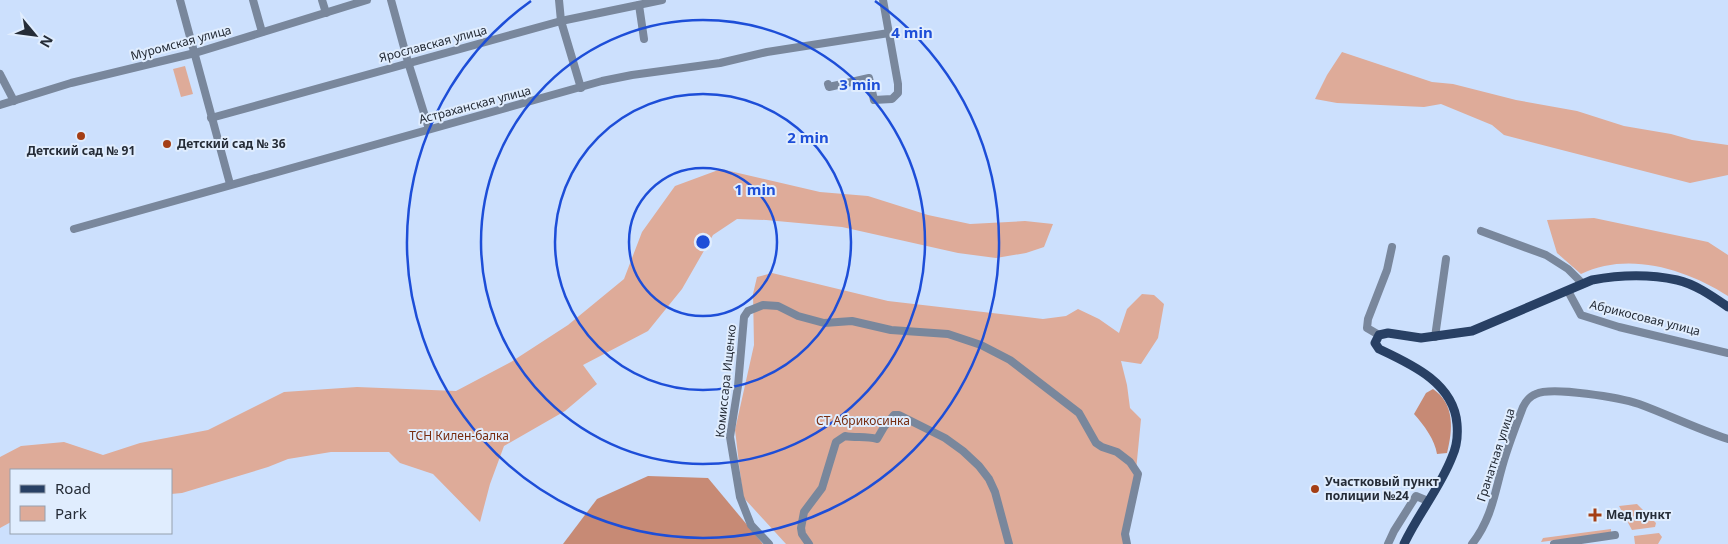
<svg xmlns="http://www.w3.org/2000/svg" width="1728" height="544" font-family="'Noto Sans',sans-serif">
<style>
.green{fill:#deab99}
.forest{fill:#c78a75}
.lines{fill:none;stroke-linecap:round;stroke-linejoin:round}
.minor{stroke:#79879c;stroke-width:8}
.major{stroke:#284064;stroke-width:9}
.ring{fill:none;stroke:#1d4ed8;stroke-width:2.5}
.poi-dot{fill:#a43e15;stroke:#e0edfe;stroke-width:2}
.labels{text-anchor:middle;stroke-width:4;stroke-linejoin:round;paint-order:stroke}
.street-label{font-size:12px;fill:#252c37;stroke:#e0edfe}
.poi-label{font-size:12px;font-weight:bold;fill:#252c37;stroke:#e0edfe;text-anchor:start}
.park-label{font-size:12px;fill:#762c10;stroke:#e0edfe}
.centre{fill:#1d4ed8;stroke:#e0edfe;stroke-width:2.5}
.ring-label{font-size:15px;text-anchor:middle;font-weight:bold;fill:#1d4ed8;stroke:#e0edfe;stroke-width:4;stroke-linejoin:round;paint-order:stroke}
</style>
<rect width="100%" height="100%" fill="#cce0fd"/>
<!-- green -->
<g class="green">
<path d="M1342,52L1432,82L1453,84L1516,100L1577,111L1624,126L1671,134L1692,140L1728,145V175L1690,183L1504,135L1492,125L1441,104L1424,107L1337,103L1315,99L1327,75Z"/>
<path d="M185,66L193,94L181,97L173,69Z"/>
<path d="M721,169L820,192L868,196L928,215L970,224L1025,221L1053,224L1044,247L1026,253L996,258L958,253L842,227L766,220L737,219L713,235L682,289L648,331L583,365L597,384L565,411L504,446L490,484L480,522L433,474L400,463L389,452H331L288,459L268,467L182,493L171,494V470H11V522L0,528V457L21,446L64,442L103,455L140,443L208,430L284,392L357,387L456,391L511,362L568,325L624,279L642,232L675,186Z"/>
<path d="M1594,218L1708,242L1728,255V296C1686,269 1628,251 1581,274L1557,253L1547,220Z"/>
<path d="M772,273L888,301L1043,319L1066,316L1078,309L1099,319L1119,333L1127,309L1142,294L1154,295L1164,304L1158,338L1141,364L1121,361L1127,385L1130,408L1141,419L1132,512L1124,544H786L743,497L735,430L754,345L753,294L757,277Z"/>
<path d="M1637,504L1656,523L1655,527L1632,530L1619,506Z"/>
<path d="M1611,529V533L1541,542L1543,538Z"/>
<path d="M1659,533L1662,537L1658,544H1635L1634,536Z"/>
</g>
<!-- forest -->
<g class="forest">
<path d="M1433,389C1455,404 1453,430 1447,453L1437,454C1435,440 1424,425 1414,414L1426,393Z"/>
<path d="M648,476L708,478L763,544H563L597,499Z"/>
</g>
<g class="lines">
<!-- minor -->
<g class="minor">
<path d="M180,0L230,184"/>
<path d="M253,0L262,32"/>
<path d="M322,0L326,13"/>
<path d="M391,0L408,62L429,129"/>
<path d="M559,0L561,21L581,88"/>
<path d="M639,5L644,39"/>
<path d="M0,74L14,101"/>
<path d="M828,84L829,87L869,78L874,100L892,99L898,93V84L883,0"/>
<path d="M0,105L71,83L195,53L367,0"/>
<path d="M211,118L561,21L662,0"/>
<path d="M74,229L602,81L632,75L720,63L767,52L889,33"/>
<path d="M1481,231L1546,255L1568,269L1583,284"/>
<path d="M1568,291L1581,315L1619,327L1728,353"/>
<path d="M1379,335L1367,328L1368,319L1387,270L1392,247"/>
<path d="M1435,337L1446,259"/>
<path d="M769,544L751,525L740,497L730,437L738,386L744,317L748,311L763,305L778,306L798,316L824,323L852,321L891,330L948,334L981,345L1010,360L1079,413L1096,443L1102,447L1117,452L1130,462L1138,474L1125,534L1127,544"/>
<path d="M809,544L802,534L801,528L804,512L822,488L836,442L845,436C856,438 866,436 877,439L884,427L894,415H899L945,438L963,451L979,466L989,479L995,492L1009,544"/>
<path d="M1388,544L1394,531L1416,496L1428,501"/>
<path d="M1472,544C1494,516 1495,487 1506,454C1511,438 1517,423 1523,407C1526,401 1530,396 1536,394C1552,386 1621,398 1639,404C1669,415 1697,429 1728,439"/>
<path d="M1554,544L1615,535"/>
</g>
<!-- major -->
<path class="major" d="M1404,544C1418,514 1440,488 1452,457C1457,446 1458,435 1457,424C1454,383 1411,364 1379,349L1375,343L1379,335L1388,333L1421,338L1472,331L1592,280C1619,275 1649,274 1677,280C1695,284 1712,296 1728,307"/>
</g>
<!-- distance rings -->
<g class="ring">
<circle cx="703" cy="242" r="74"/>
<circle cx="703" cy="242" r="148"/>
<circle cx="703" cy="242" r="222"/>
<path d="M875 1A296 296 0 1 1 531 1"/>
</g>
<!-- markers -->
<g class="poi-dot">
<circle cx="81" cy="136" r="5"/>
<circle cx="167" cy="144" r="5"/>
<circle cx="1315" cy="489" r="5"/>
<path d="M1592.5 507.5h5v5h5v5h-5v5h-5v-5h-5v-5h5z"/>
</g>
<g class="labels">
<!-- street labels -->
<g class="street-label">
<text transform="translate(181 43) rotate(-15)" y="4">Муромская улица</text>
<text transform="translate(433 44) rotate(-15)" y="4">Ярославская улица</text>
<text transform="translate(475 105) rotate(-15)" y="4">Астраханская улица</text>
<text transform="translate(1645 318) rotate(14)" y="4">Абрикосовая улица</text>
<text transform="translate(726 381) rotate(-84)" y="4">Комиссара Ищенко</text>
<text transform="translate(1496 455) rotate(-72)" y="4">Гранатная улица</text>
</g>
<!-- poi labels -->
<g class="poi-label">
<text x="177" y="148">Детский сад № 36</text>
<text x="81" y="155" text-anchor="middle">Детский сад № 91</text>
<text x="1325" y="486">Участковый пункт<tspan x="1325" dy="14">полиции №24</tspan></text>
<text x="1606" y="519">Мед пункт</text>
</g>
<!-- park labels -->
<g class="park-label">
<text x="863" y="425">СТ Абрикосинка</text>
<text x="459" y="440">ТСН Килен-балка</text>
</g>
</g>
<circle cx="703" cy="242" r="8" class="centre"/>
<g class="ring-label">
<text x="912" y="38">4 min</text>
<text x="860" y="90">3 min</text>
<text x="808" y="143">2 min</text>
<text x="755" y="195">1 min</text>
</g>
<!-- legend -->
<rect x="10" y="469" width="162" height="65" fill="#e0edfe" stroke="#95a0ae"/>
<rect x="20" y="485" width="25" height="8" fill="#284064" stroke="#95a0ae"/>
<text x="55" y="494" font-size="15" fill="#252c37">Road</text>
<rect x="20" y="506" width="25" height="15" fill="#deab99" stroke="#95a0ae"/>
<text x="55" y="519" font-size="15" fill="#252c37">Park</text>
<!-- north arrow -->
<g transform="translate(35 35) rotate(119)" stroke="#e0edfe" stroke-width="4" paint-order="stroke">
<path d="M0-4L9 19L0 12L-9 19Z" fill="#252c37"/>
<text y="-8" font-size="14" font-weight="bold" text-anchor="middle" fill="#252c37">N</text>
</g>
</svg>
